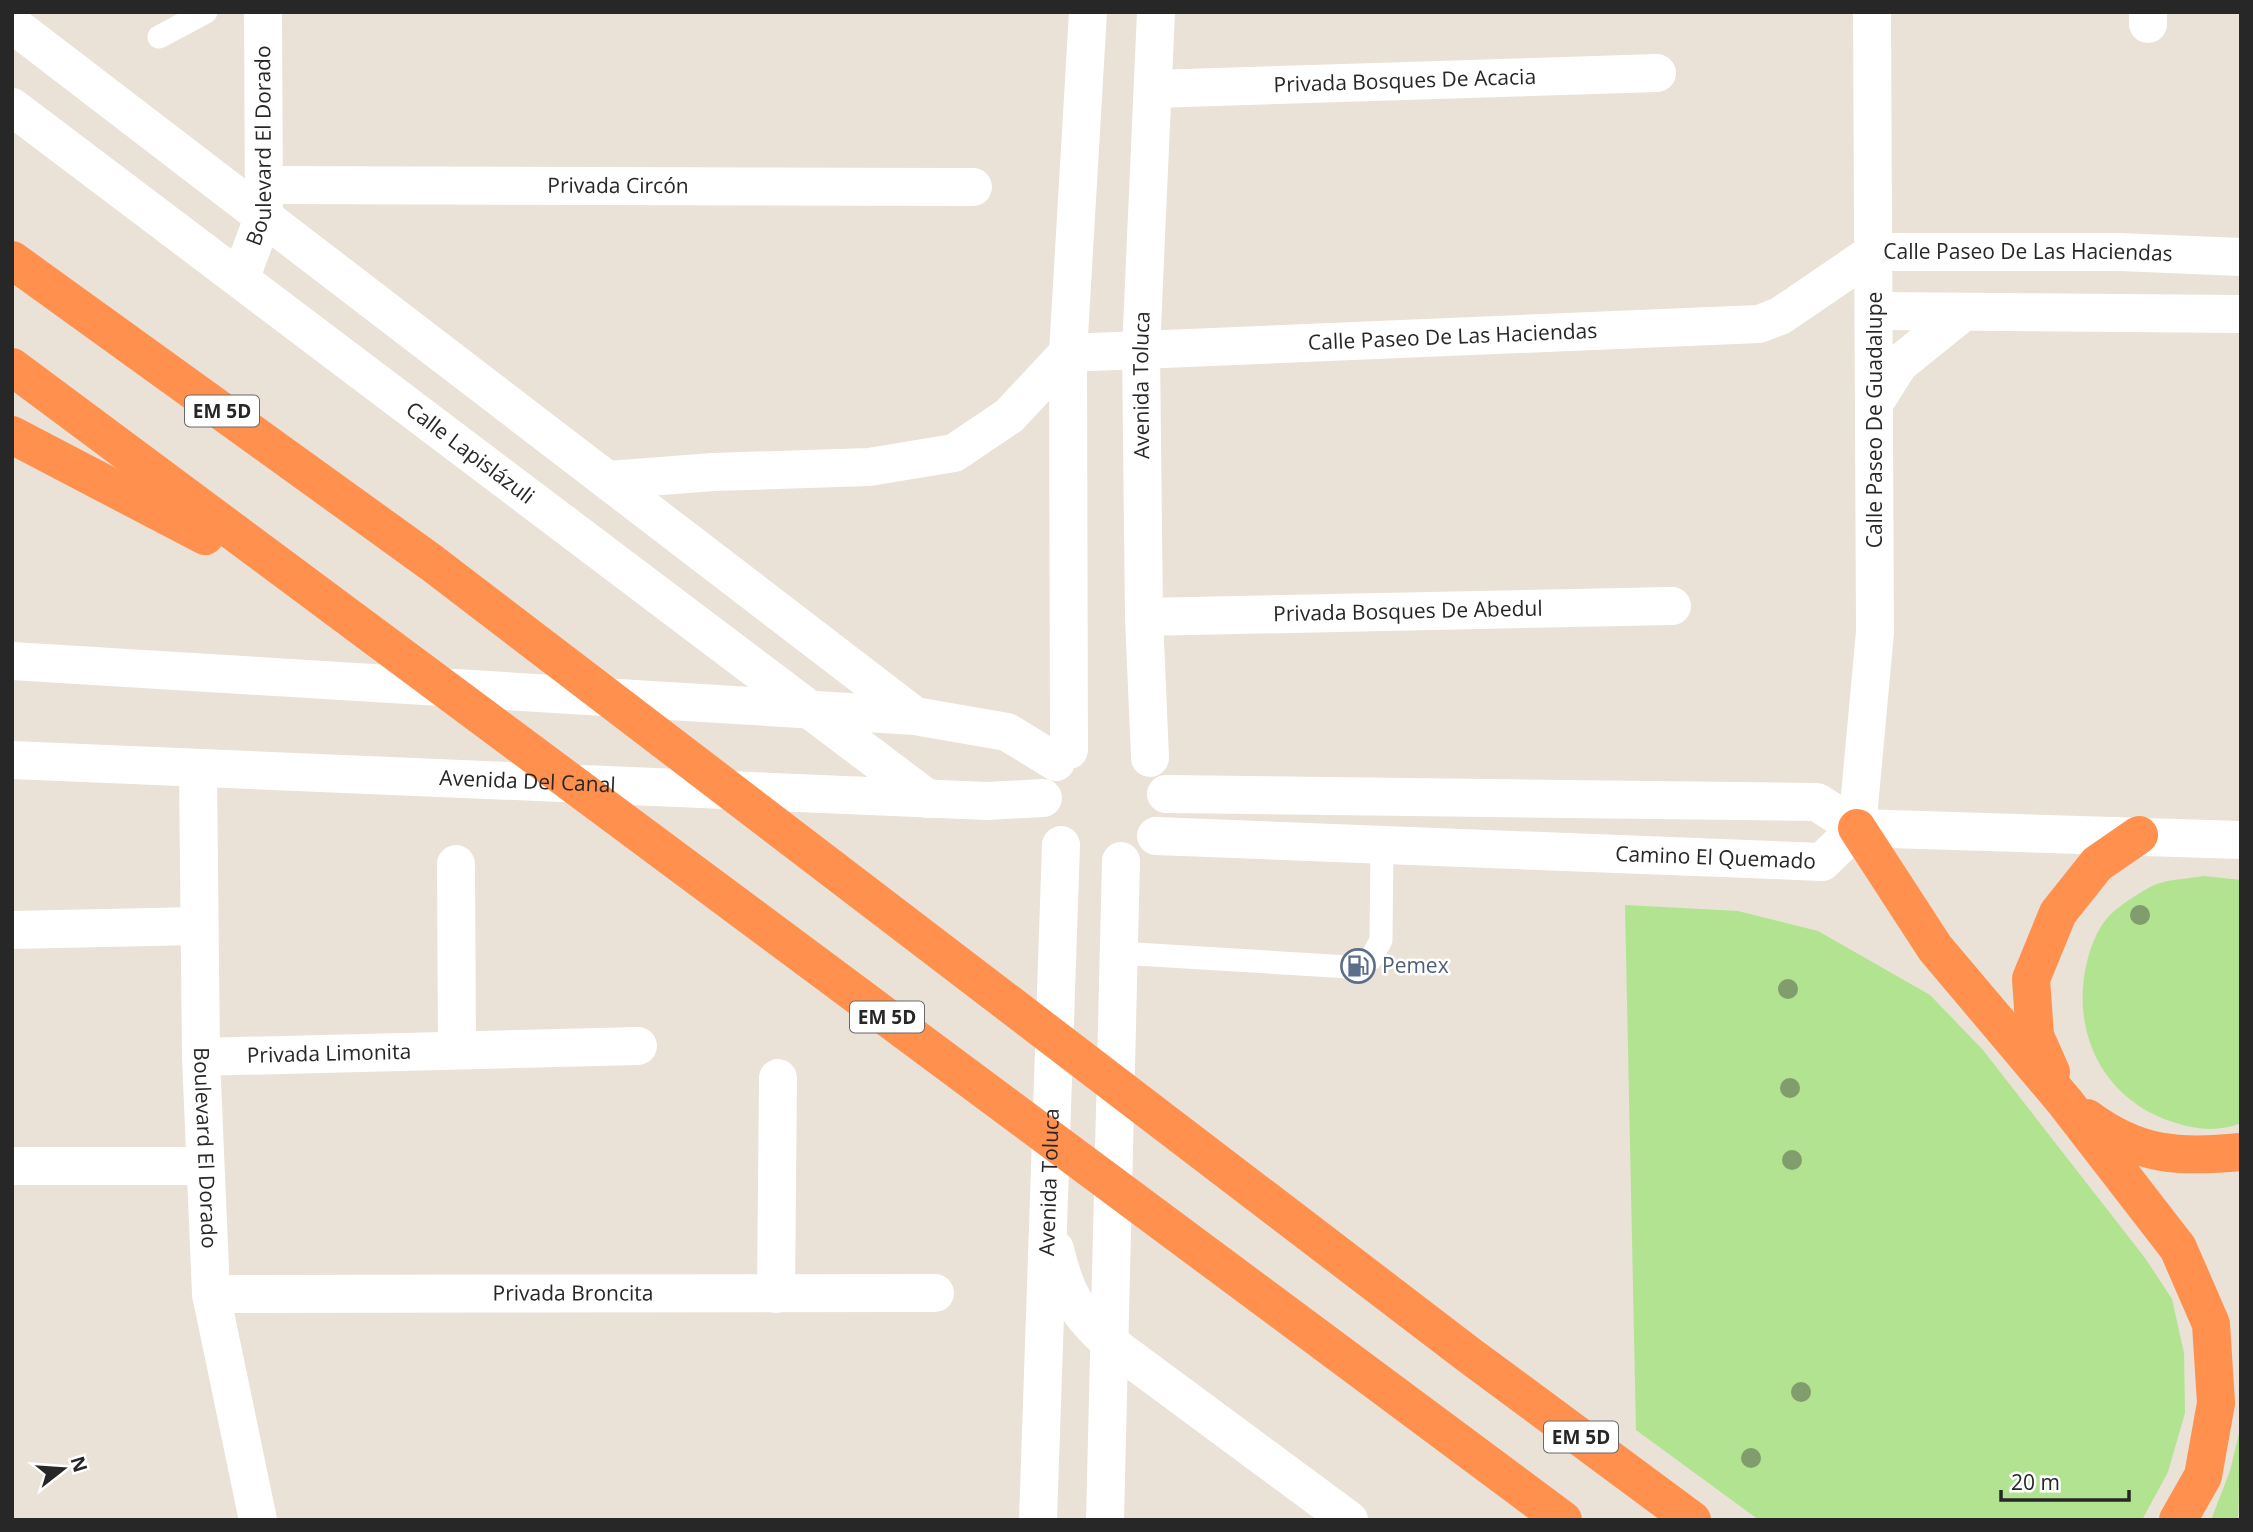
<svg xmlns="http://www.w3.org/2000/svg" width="2253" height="1532" font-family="'Open Sans',sans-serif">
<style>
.green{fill:#b2e391}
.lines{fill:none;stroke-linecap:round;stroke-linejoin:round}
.lane{stroke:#fff;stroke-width:23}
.street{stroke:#fff;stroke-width:38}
.secondary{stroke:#fff;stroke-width:38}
.highway{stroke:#ff904d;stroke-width:38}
.tree{fill:#819c6d}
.labels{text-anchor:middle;stroke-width:5;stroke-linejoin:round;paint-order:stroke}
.shield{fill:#fff;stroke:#686868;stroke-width:2}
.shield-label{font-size:19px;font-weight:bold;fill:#272727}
.street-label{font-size:21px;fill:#272727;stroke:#fff}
.service-label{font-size:21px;fill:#4e5e75;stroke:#fff;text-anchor:start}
</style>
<rect width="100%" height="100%" fill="#eae1d7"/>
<!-- green -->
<g class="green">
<path d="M2204,876L2241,880V1123C2219,1132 2196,1130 2173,1122C2107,1101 2073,1039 2085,971C2089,951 2096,928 2112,913C2122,904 2139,893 2152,886C2166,879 2188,879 2204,876Z"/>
<path d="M1625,905L1738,911L1818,931L1930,995L1983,1050L2145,1258L2172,1299L2184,1353L2185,1413L2168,1472L2142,1520H1759L1636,1430Z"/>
<path d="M2241,1425L2238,1520H2211L2230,1471Z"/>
</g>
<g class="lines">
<!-- lane -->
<g class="lane">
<path d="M159,37L206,12"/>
<path d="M1119,953L1349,967L1371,959L1381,940L1382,845"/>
</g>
<!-- street -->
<g class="street">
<path d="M2148,12V24"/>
<path id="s1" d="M1153,89L1657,73"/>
<path id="s2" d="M264,185L973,187"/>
<path id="s3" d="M241,277L264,215L263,12"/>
<path id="s4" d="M1068,353L1759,324L1780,316L1874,252"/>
<path id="s5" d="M1144,617L1672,606"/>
<path id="s6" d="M198,770L201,1057L211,1294L258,1520"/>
<path d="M1857,828L2241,840"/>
<path d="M456,864L457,1049"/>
<path d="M12,930L198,926"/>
<path id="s7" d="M201,1057L638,1046"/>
<path d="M12,1166H205"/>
<path id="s8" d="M211,1294L935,1293"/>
<path d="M776,1294L778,1078"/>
<path d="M1111,1344L1349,1520"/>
</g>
<!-- secondary -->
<g class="secondary">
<path d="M12,24L915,716"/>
<path id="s9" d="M12,107L928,799"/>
<path id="s10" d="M1874,252H2119L2241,257"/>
<path d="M1875,311L2241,314"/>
<path d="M1875,402L1899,364L1961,314"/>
<path d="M609,480L713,472L869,467L954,453L1009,416L1068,353"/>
<path d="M12,661L915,716L1007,732L1056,762"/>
<path d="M1069,750L1068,353L1088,12"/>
<path id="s11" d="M1150,758L1144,617L1141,350L1156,12"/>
<path id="s12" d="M12,760L987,801L1043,798"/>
<path d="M1166,794L1817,802L1857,828"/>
<path d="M1857,828L1875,632L1872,12"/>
<path id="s13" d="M1156,836L1822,862L1857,828"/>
<path d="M1055,1249C1065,1293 1077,1314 1111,1344"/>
<path id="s14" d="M1038,1520L1061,845"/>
<path d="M1105,1520L1121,861"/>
</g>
<!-- highway -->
<g class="highway">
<path d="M12,260L432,563L1469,1355L1692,1520"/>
<path d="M12,367L1563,1520"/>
<path d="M12,435L205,536"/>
<path d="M1857,828L1935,948L2065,1102L2178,1248L2211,1324L2216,1403L2203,1476L2178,1520"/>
<path d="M2051,1072L2035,1036L2031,979L2058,913L2097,864L2139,835"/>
<path d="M2087,1118C2138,1156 2179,1158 2241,1152"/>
</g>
</g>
<!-- trees -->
<g class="tree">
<circle cx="2140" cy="915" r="10"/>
<circle cx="1788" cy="989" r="10"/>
<circle cx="1790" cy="1088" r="10"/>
<circle cx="1792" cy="1160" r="10"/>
<circle cx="1801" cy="1392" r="10"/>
<circle cx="1751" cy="1458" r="10"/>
</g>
<!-- icons -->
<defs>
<g id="fuel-ring" transform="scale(1.75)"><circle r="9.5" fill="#fff" stroke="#5c6f8a" stroke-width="1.5"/><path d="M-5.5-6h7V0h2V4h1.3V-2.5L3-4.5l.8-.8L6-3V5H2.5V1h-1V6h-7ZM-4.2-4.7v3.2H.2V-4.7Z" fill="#5c6f8a"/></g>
</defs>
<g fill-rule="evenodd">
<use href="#fuel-ring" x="1358" y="966"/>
</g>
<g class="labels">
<!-- shield labels -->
<g class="shield">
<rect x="185" y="395.5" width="74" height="31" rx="5"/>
<rect x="850" y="1001.5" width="74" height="31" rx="5"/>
<rect x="1544" y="1421.5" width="74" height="31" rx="5"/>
</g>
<g class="shield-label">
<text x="222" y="418">EM 5D</text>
<text x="887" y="1024">EM 5D</text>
<text x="1581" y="1444">EM 5D</text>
</g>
<!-- street labels -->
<g class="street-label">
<text dy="7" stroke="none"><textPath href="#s1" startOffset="252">Privada Bosques De Acacia</textPath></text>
<text dy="7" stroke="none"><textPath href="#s3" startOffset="135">Boulevard El Dorado</textPath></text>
<text dy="7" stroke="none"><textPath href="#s2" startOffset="354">Privada Circón</textPath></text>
<text dy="7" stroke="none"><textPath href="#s10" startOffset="154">Calle Paseo De Las Haciendas</textPath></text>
<text dy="7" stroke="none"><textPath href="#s4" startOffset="385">Calle Paseo De Las Haciendas</textPath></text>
<text dy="7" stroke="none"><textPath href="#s11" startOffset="373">Avenida Toluca</textPath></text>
<text transform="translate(1875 420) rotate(-90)" y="7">Calle Paseo De Guadalupe</text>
<text dy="7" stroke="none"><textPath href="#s9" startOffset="574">Calle Lapislázuli</textPath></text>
<text dy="7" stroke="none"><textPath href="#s5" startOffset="264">Privada Bosques De Abedul</textPath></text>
<text dy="7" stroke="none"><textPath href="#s12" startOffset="516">Avenida Del Canal</textPath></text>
<text dy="7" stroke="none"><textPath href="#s13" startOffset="560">Camino El Quemado</textPath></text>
<text dy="7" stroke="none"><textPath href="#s7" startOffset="128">Privada Limonita</textPath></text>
<text dy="7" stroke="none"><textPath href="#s6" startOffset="378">Boulevard El Dorado</textPath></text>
<text dy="7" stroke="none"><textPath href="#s14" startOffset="338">Avenida Toluca</textPath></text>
<text dy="7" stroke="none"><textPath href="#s8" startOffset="362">Privada Broncita</textPath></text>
</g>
<!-- service labels -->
<g class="service-label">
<text x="1382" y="973">Pemex</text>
</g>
</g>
<!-- border -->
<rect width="2253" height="1532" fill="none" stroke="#272727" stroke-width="28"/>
<!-- north arrow -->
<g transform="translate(63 1469) rotate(73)" stroke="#ffffff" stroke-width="5" paint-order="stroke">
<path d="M0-5L12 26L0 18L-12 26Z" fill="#272727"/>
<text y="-10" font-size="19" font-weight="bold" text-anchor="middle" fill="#272727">N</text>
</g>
<!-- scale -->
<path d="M2001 1490v10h128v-10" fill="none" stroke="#272727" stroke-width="3.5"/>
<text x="2011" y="1490" font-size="21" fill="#272727" stroke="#ffffff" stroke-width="5" paint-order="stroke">20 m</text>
</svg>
